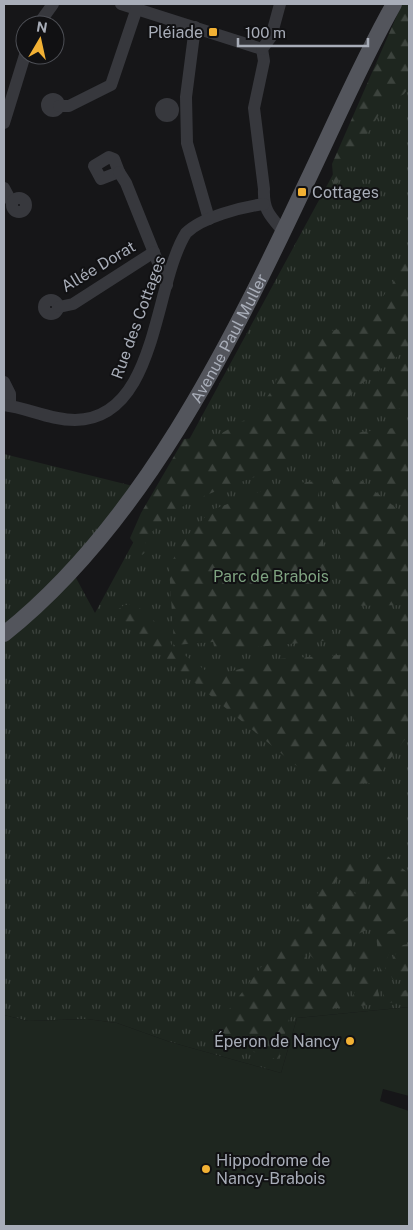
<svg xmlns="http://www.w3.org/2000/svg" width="413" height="1230" font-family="'Public Sans',sans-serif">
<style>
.grass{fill:url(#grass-tufts)}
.forest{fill:url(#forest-firs)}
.pitch{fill:#1e261f}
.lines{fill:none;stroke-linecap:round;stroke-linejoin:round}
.minor{stroke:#37383d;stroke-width:12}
.major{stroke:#53555c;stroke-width:16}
.poi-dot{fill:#f2b134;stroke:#111113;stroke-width:2}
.labels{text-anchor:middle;stroke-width:4;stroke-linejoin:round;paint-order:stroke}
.poi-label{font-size:16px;fill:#a8adb8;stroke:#111113;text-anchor:end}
.street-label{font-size:16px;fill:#a8adb8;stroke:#111113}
.park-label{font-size:16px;fill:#7fa381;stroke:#111113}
</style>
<defs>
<pattern id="grass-tufts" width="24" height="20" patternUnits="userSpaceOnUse" patternTransform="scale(1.25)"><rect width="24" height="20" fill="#1e261f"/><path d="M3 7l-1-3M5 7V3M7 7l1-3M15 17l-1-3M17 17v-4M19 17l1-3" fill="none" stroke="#3c433d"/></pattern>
<pattern id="forest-firs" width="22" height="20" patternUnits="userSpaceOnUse" patternTransform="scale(1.25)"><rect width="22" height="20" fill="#1e261f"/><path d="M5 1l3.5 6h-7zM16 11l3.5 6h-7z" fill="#3c433d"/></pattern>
</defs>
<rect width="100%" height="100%" fill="#161618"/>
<!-- grass -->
<path class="grass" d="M409,40V1007L297,1018L281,1073L170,1042L117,1023L87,1019L28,1021L4,1015V454L133,486L69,565L95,613L363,119Z"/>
<!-- forest -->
<g class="forest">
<path d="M402,4H409V87L404,94L386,103L334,189L332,164Z"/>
<path d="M409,253V345L405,350C388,365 365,378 350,396C336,412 328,433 312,448C308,452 302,451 298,453C293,456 290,460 286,463C238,489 178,492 145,541L148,550L142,555L130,538L141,513L184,439L215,437L255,414L272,390L283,365L330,331L362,325L393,283Z"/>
<path d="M409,358V407L355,417L352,410L362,395Z"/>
<path d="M409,426V508L337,452L336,445L347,434Z"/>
<path d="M332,458L409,518V605L344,606Z"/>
<path d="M317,481L333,640L215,651L213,642L174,645L169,566L187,536L212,510L277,485Z"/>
<path d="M124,605H136L161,627L176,652L183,654L213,676L278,659L339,655L351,784L336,798L114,617L116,611Z"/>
<path d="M409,612V734L372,783L359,784L348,665L350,655L345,641L346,614Z"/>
<path d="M384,853L409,874V907L395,924L374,930L367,858Z"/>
<path d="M346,856L363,861L367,896L348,879L338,878L330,892L324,926L307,937L304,946L305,956L323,977L330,999L345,1002C374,985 342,947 370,937L380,1004L297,1012L289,1019L278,1060L211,1038V1033Z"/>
<path d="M344,885L367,903L369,929L360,933L352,941C349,957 360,989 340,995L332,988L322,968L309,954L311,942L329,930L334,894L338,886Z"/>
<path d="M409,916V936C390,943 382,962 386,981L381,980L376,934C392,933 397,926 409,916Z"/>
<path d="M409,944V979L393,980C386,966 393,956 403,945Z"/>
<path d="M385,987L400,992L409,989V1001L386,1003L382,988Z"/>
</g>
<!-- pitch -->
<path class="pitch" d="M409,1007V1096L383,1089L380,1101L409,1111V1226H4V1015L28,1021L87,1019L117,1023L170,1042L281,1073L297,1018Z"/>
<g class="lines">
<!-- minor -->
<g class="minor">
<path d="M121,4L262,49"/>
<path d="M38,25L53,4"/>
<path d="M195,27L186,97L187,143L209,219"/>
<path d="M262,49L264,61L254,108L264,189C263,210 270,216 283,231"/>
<path d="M262,49L271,37L280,4"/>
<circle cx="53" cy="105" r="6"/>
<circle cx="167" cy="110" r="6"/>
<path d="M59,106H69L111,85L137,8"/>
<path d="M4,123L25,55"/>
<path d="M109,157L114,159L119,172L101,179L94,166Z"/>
<path d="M119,172L126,183L167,285"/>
<path d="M4,188L12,203"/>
<circle cx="19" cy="205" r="7"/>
<circle cx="51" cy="307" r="7"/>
<path d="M59,307L73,304L154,252"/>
<path d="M4,382L10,394V406"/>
<path d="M4,405C28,408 50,420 75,420C158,419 153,286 186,233C202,217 242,207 264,204"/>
</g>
<!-- major -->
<path class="major" id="s1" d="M4,634C141,525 229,347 303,190C333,128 360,64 394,4"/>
</g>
<!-- markers -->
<g class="poi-dot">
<rect x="208" y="27" width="10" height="10" rx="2.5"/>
<rect x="297" y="187" width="10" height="10" rx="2.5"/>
<circle cx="350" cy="1041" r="5"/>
<circle cx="206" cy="1169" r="5"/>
</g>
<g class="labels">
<!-- poi labels -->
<g class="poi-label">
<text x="203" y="38">Pléiade</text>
<text x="312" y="198" text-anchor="start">Cottages</text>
<text x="340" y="1047">Éperon de Nancy</text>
<text x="216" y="1166" text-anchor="start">Hippodrome de<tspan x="216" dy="18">Nancy-Brabois</tspan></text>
</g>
<!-- street labels -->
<g class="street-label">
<text transform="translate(98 266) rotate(-31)" y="6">Allée Dorat</text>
<text transform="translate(138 317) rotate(-70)" y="6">Rue des Cottages</text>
<text dy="6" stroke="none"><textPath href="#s1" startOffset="374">Avenue Paul Muller</textPath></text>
</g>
<!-- park labels -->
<g class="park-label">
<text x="271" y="582">Parc de Brabois</text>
</g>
</g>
<!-- border -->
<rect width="413" height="1230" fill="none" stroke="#a8adb8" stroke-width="10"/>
<!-- north arrow -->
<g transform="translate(40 40) rotate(9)"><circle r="24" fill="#111113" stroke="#4d4f55"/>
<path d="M0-4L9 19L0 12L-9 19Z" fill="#f2b134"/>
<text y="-8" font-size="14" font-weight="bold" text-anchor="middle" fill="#a8adb8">N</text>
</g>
<!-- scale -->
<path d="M238 38v8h130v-8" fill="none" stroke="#a8adb8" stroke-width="2.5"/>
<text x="245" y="38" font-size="15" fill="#a8adb8" stroke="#111113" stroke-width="4" paint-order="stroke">100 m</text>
</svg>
